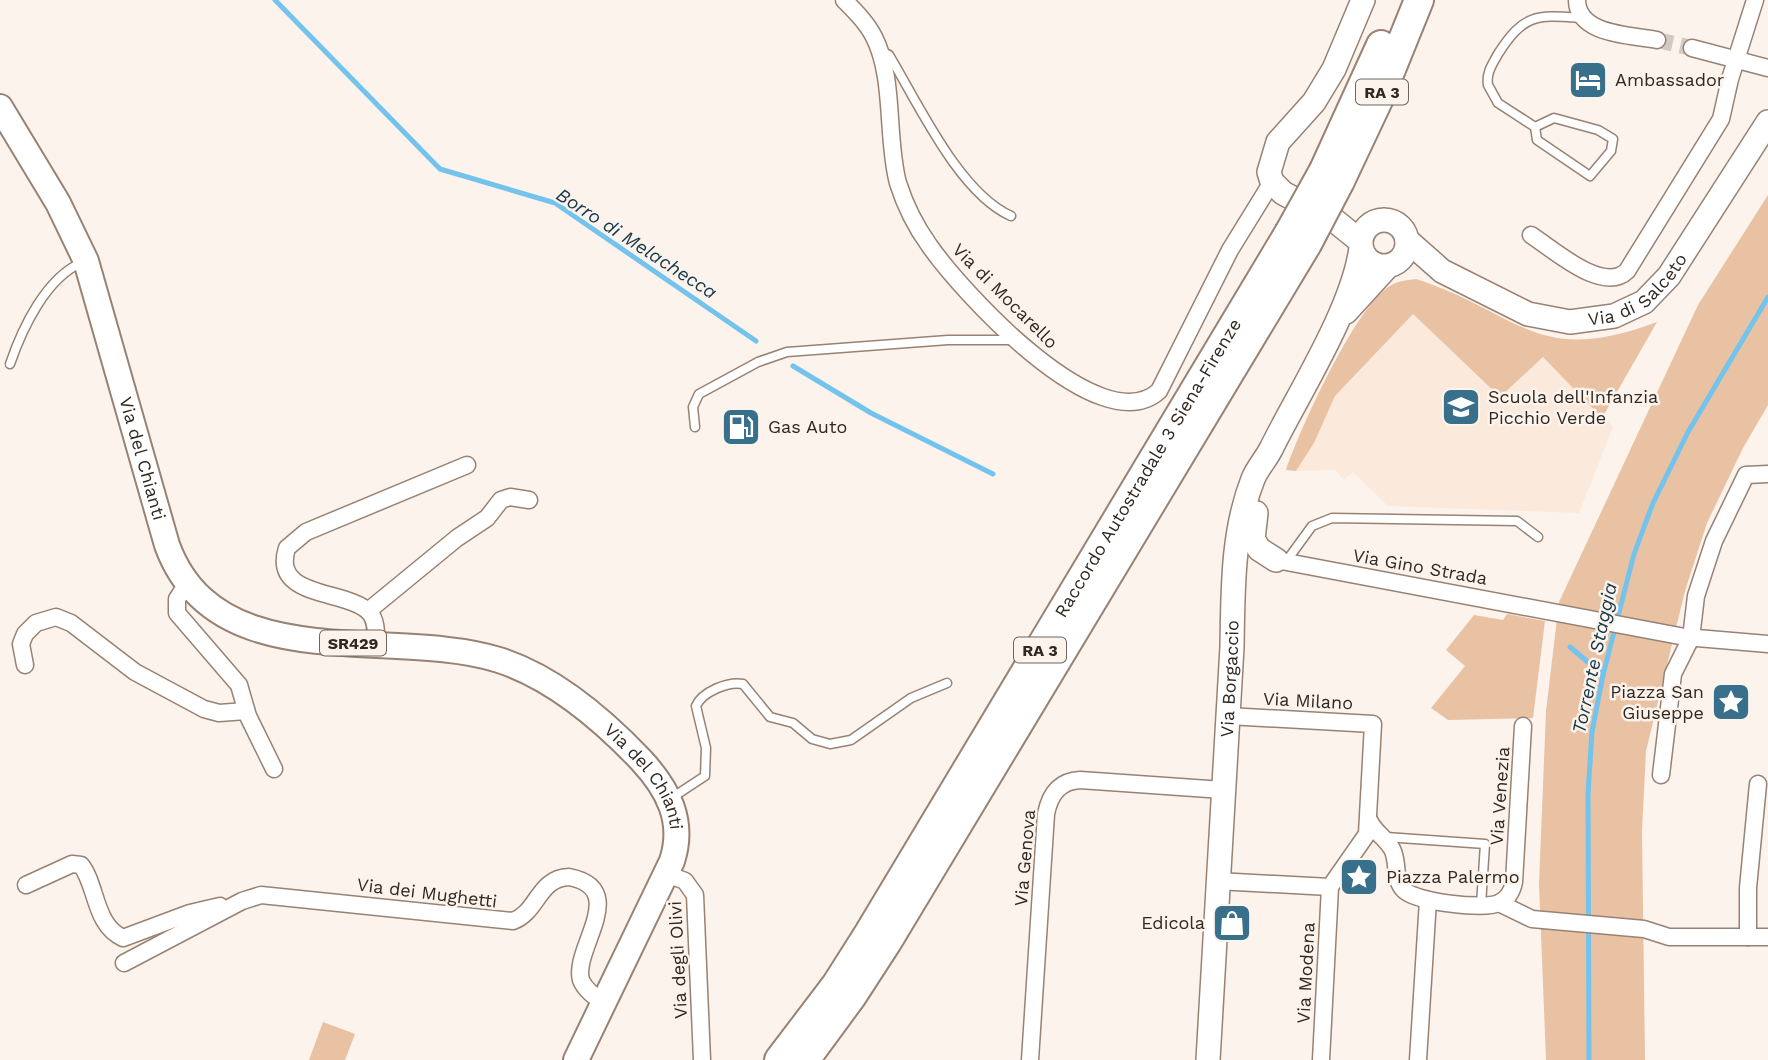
<svg xmlns="http://www.w3.org/2000/svg" width="1768" height="1060" font-family="'Work Sans',sans-serif">
<style>
.built{fill:#fbe9dc}
.green{fill:#e9c2a4}
.lines{fill:none;stroke-linecap:round;stroke-linejoin:round}
.stream{stroke:#73c3ed;stroke-width:5}
.street-tunnel{stroke:#d3cac3;stroke-width:16;stroke-dasharray:16 8;stroke-linecap:butt}
.lane-casing{stroke:#978273;stroke-width:11}
.street-casing{stroke:#978273;stroke-width:19}
.secondary-casing{stroke:#978273;stroke-width:26}
.primary-casing{stroke:#978273;stroke-width:28}
.highway-casing{stroke:#978273;stroke-width:32}
.lane{stroke:#fff;stroke-width:8}
.street{stroke:#fff;stroke-width:16}
.secondary{stroke:#fff;stroke-width:23}
.primary{stroke:#fff;stroke-width:24}
.highway{stroke:#fff;stroke-width:28}
.highway-bridge-casing{stroke:#978273;stroke-width:32;stroke-linecap:butt}
.highway-bridge{stroke:#fff;stroke-width:28}
.labels{text-anchor:middle;stroke-width:5;stroke-linejoin:round;paint-order:stroke}
.shield{fill:#fcf3ec;stroke:#6d655e;stroke-width:2}
.shield-label{font-size:16px;font-weight:bold;fill:#302821}
.poi-label{font-size:18px;fill:#302821;stroke:#fcf3ec;text-anchor:start}
.street-label{font-size:18px;fill:#302821;stroke:#fcf3ec}
.water-label{font-size:19px;font-style:italic;fill:#15394b;stroke:#fcf3ec}
</style>
<rect width="100%" height="100%" fill="#fcf3ec"/>
<!-- built -->
<path class="built" d="M1413,314L1500,397L1543,357L1613,427L1579,513L1388,506L1353,472L1344,480L1335,470L1296,471L1314,443L1335,396Z"/>
<!-- green -->
<g class="green">
<path d="M1768,195V405L1743,448L1707,523L1685,591L1646,751L1642,831L1645,1060H1546L1539,884L1546,711L1559,602L1698,305Z"/>
<path d="M1416,279C1519,312 1535,368 1657,322L1602,418L1543,357L1500,397L1413,314L1335,396L1314,443L1296,471L1286,470C1299,431 1356,305 1390,286C1397,281 1408,280 1416,279Z"/>
<path d="M1507,614L1545,621L1533,718L1448,720L1431,708L1465,666L1446,650L1474,615L1503,620Z"/>
<path d="M323,1022L355,1034L345,1060H309Z"/>
</g>
<g class="lines">
<!-- stream -->
<g class="stream">
<path d="M275,0L440,169L555,203L756,341"/>
<path d="M793,366L871,413L993,474"/>
<path d="M1570,647L1603,675"/>
<path d="M1589,1060L1588,794L1592,732L1603,675L1634,554L1653,503L1688,432L1768,297"/>
</g>
<!-- street-tunnel -->
<path class="street-tunnel" d="M1657,40L1692,48"/>
<!-- lane casing -->
<g class="lane-casing">
<g id="lane">
<path d="M883,52L889,55C918,103 959,193 1011,216"/>
<path d="M1535,127L1554,118L1598,130L1613,139L1611,151L1590,176L1537,140L1535,127L1498,103L1488,85C1486,73 1492,65 1498,54C1524,13 1537,15 1582,18"/>
<path d="M10,364C22,329 46,277 83,262"/>
<path d="M695,427L693,407L699,394L758,362L787,352L948,340H1014"/>
<path d="M1285,563L1312,526L1332,518L1517,521L1538,537"/>
<path d="M670,799L705,776L706,748L696,706C702,692 728,681 743,684L770,717L793,723L812,739L830,744L851,740L911,698L947,683"/>
<path d="M1386,837L1485,844L1481,905"/>
</g>
</g>
<!-- street casing -->
<g class="street-casing">
<g id="street">
<path d="M844,0C855,11 867,23 874,37C895,78 886,139 898,183C905,205 916,227 929,245C960,290 1100,444 1159,391L1230,250L1272,182"/>
<path d="M1577,0C1577,35 1631,35 1657,40"/>
<path d="M1692,48L1768,68"/>
<path d="M1531,235C1554,250 1603,294 1627,271L1721,119L1730,79L1755,0"/>
<path d="M1276,560L1685,637L1768,644"/>
<path d="M188,582L177,599V613L239,685L248,716L274,769"/>
<path d="M368,611L457,538L487,518L501,500L510,497L529,500"/>
<path d="M376,645C376,634 377,620 369,612C346,589 271,599 287,548L306,532L467,465"/>
<path d="M25,665L21,644L25,634L36,623L56,617L71,623L135,672L204,709L219,713L246,711"/>
<path d="M1228,716L1373,724L1367,834L1330,887L1321,1060"/>
<path d="M1661,775L1673,674L1691,638L1696,596L1714,541L1746,475L1768,474"/>
<path d="M1369,820C1374,832 1386,838 1392,849C1399,862 1393,879 1404,890C1416,902 1484,910 1499,903C1508,899 1512,892 1514,882L1523,726"/>
<path d="M667,874L685,881L695,895L702,1060"/>
<path d="M1217,881L1330,887"/>
<path d="M26,885L72,864L81,865C97,885 94,925 123,938L190,913L220,906"/>
<path d="M1499,903L1532,919L1644,929L1669,937H1768"/>
<path d="M1748,937V888L1758,784"/>
<path d="M124,963L242,901L261,895L513,921C538,912 538,878 569,877C631,889 572,949 581,980C585,990 595,997 604,1003"/>
<path d="M1030,1060L1046,814C1050,794 1060,781 1080,780L1223,790"/>
<path d="M1418,1060L1428,900"/>
</g>
</g>
<!-- secondary casing -->
<g class="secondary-casing">
<g id="secondary">
<circle cx="1384" cy="243" r="23"/>
<path id="s1" d="M1407,240L1442,271L1528,314L1570,322L1614,316L1644,302L1669,276L1768,122"/>
<path d="M1360,241L1334,220L1283,193L1272,182L1269,172L1278,142L1314,102L1334,69L1363,0"/>
<path d="M1346,312L1388,266"/>
<path d="M1256,513L1253,539L1259,549L1276,560"/>
<path id="s2" d="M1208,1060L1232,647C1233,591 1232,532 1253,479C1258,467 1267,458 1272,447C1300,391 1353,308 1361,248"/>
</g>
</g>
<!-- primary casing -->
<g class="primary-casing">
<g id="primary">
<path id="s3" d="M0,107L58,203L86,261L167,545C216,680 393,626 499,660C552,677 603,720 641,760C668,789 685,821 672,861L576,1060"/>
</g>
</g>
<!-- highway casing -->
<g class="highway-casing">
<g id="highway">
<path d="M1324,170L1381,45"/>
<path d="M1340,181L1381,94L1419,0"/>
<path id="s4" d="M779,1060L836,985L869,933L1289,233"/>
<path d="M805,1060L852,996L887,942L1307,244"/>
</g>
</g>
<!-- lane -->
<use href="#lane" class="lane"/>
<!-- street -->
<use href="#street" class="street"/>
<!-- secondary -->
<use href="#secondary" class="secondary"/>
<!-- primary -->
<use href="#primary" class="primary"/>
<!-- highway -->
<use href="#highway" class="highway"/>
<!-- highway-bridge casing -->
<g class="highway-bridge-casing">
<g id="highway-bridge">
<path d="M1289,233L1324,170"/>
<path d="M1307,244L1340,181"/>
</g>
</g>
<!-- highway-bridge -->
<use href="#highway-bridge" class="highway-bridge"/>
</g>
<!-- icons -->
<defs>
<g id="hotel-square" transform="scale(2.0125)"><rect x="-9" y="-9" width="18" height="18" rx="4" fill="#386f8a" stroke="#fcf3ec"/><path d="M-6-4.5h1.5V1H6V5H4.5V3h-9V5H-6ZM-4 0a1.8 1.8 0 1 1 3.6 0ZM.5 0V-2.5h3Q6-2.5 6 0Z" fill="#fff"/></g>
<g id="school-square" transform="scale(2.0125)"><rect x="-9" y="-9" width="18" height="18" rx="4" fill="#386f8a" stroke="#fcf3ec"/><path d="M0-5L7-2L0 1L-7-2ZM-4 1L0 2.5L4 1V4Q0 6-4 4Z" fill="#fff"/></g>
<g id="fuel-square" transform="scale(2.0125)"><rect x="-9" y="-9" width="18" height="18" rx="4" fill="#386f8a" stroke="#fcf3ec"/><path d="M-5.5-6h7V0h2V4h1.3V-2.5L3-4.5l.8-.8L6-3V5H2.5V1h-1V6h-7ZM-4.2-4.7v3.2H.2V-4.7Z" fill="#fff"/></g>
<g id="sight-square" transform="scale(2.0125)"><rect x="-9" y="-9" width="18" height="18" rx="4" fill="#386f8a" stroke="#fcf3ec"/><path d="M0-6L1.8-2.2L6-1.7L2.9 1.2L3.7 5.4L0 3.3L-3.7 5.4L-2.9 1.2L-6-1.7L-1.8-2.2Z" fill="#fff"/></g>
<g id="shop-square" transform="scale(2.0125)"><rect x="-9" y="-9" width="18" height="18" rx="4" fill="#386f8a" stroke="#fcf3ec"/><path d="M-5-2.5h2.3a2.7 3.5 0 0 1 5.4 0H5L5.5 6h-11ZM-1.5-2.5h3a1.5 2.3 0 0 0-3 0Z" fill="#fff"/></g>
</defs>
<g fill-rule="evenodd">
<use href="#hotel-square" x="1588" y="80"/>
<use href="#school-square" x="1461" y="407"/>
<use href="#fuel-square" x="741" y="427"/>
<use href="#sight-square" x="1731" y="702"/>
<use href="#sight-square" x="1359" y="877"/>
<use href="#shop-square" x="1232" y="923"/>
</g>
<g class="labels">
<!-- shield labels -->
<g class="shield">
<rect x="1356" y="79.5" width="52" height="25" rx="5"/>
<rect x="320" y="630.5" width="66" height="25" rx="5"/>
<rect x="1014" y="637.5" width="52" height="25" rx="5"/>
</g>
<g class="shield-label">
<text x="1382" y="98">RA 3</text>
<text x="353" y="649">SR429</text>
<text x="1040" y="656">RA 3</text>
</g>
<!-- poi labels -->
<g class="poi-label">
<text x="1615" y="86">Ambassador</text>
<text x="1488" y="403">Scuola dell'Infanzia<tspan x="1488" dy="21">Picchio Verde</tspan></text>
<text x="768" y="433">Gas Auto</text>
<text x="1704" y="698" text-anchor="end">Piazza San<tspan x="1704" dy="21">Giuseppe</tspan></text>
<text x="1386" y="883">Piazza Palermo</text>
<text x="1205" y="929" text-anchor="end">Edicola</text>
</g>
<!-- street labels -->
<g class="street-label">
<text dy="6" stroke="none"><textPath href="#s1" startOffset="264">Via di Salceto</textPath></text>
<text transform="translate(1005 296) rotate(45)" y="6">Via di Mocarello</text>
<text dy="6" stroke="none"><textPath href="#s3" startOffset="382">Via del Chianti</textPath></text>
<text dy="6" stroke="none"><textPath href="#s4" startOffset="698">Raccordo Autostradale 3 Siena-Firenze</textPath></text>
<text transform="translate(1420 567) rotate(10)" y="6">Via Gino Strada</text>
<text dy="6" stroke="none"><textPath href="#s2" startOffset="382">Via Borgaccio</textPath></text>
<text transform="translate(1308 701) rotate(3)" y="6">Via Milano</text>
<text dy="6" stroke="none"><textPath href="#s3" startOffset="1036">Via del Chianti</textPath></text>
<text transform="translate(1500 796) rotate(-86)" y="6">Via Venezia</text>
<text transform="translate(1025 858) rotate(-85)" y="6">Via Genova</text>
<text transform="translate(427 893) rotate(7)" y="6">Via dei Mughetti</text>
<text transform="translate(678 960) rotate(-93)" y="6">Via degli Olivi</text>
<text transform="translate(1306 973) rotate(-87)" y="6">Via Modena</text>
</g>
<!-- water labels -->
<g class="water-label">
<text transform="translate(637 243) rotate(33)" y="7">Borro di Melachecca</text>
<text transform="translate(1594 658) rotate(-78)" y="7">Torrente Staggia</text>
</g>
</g>
</svg>
